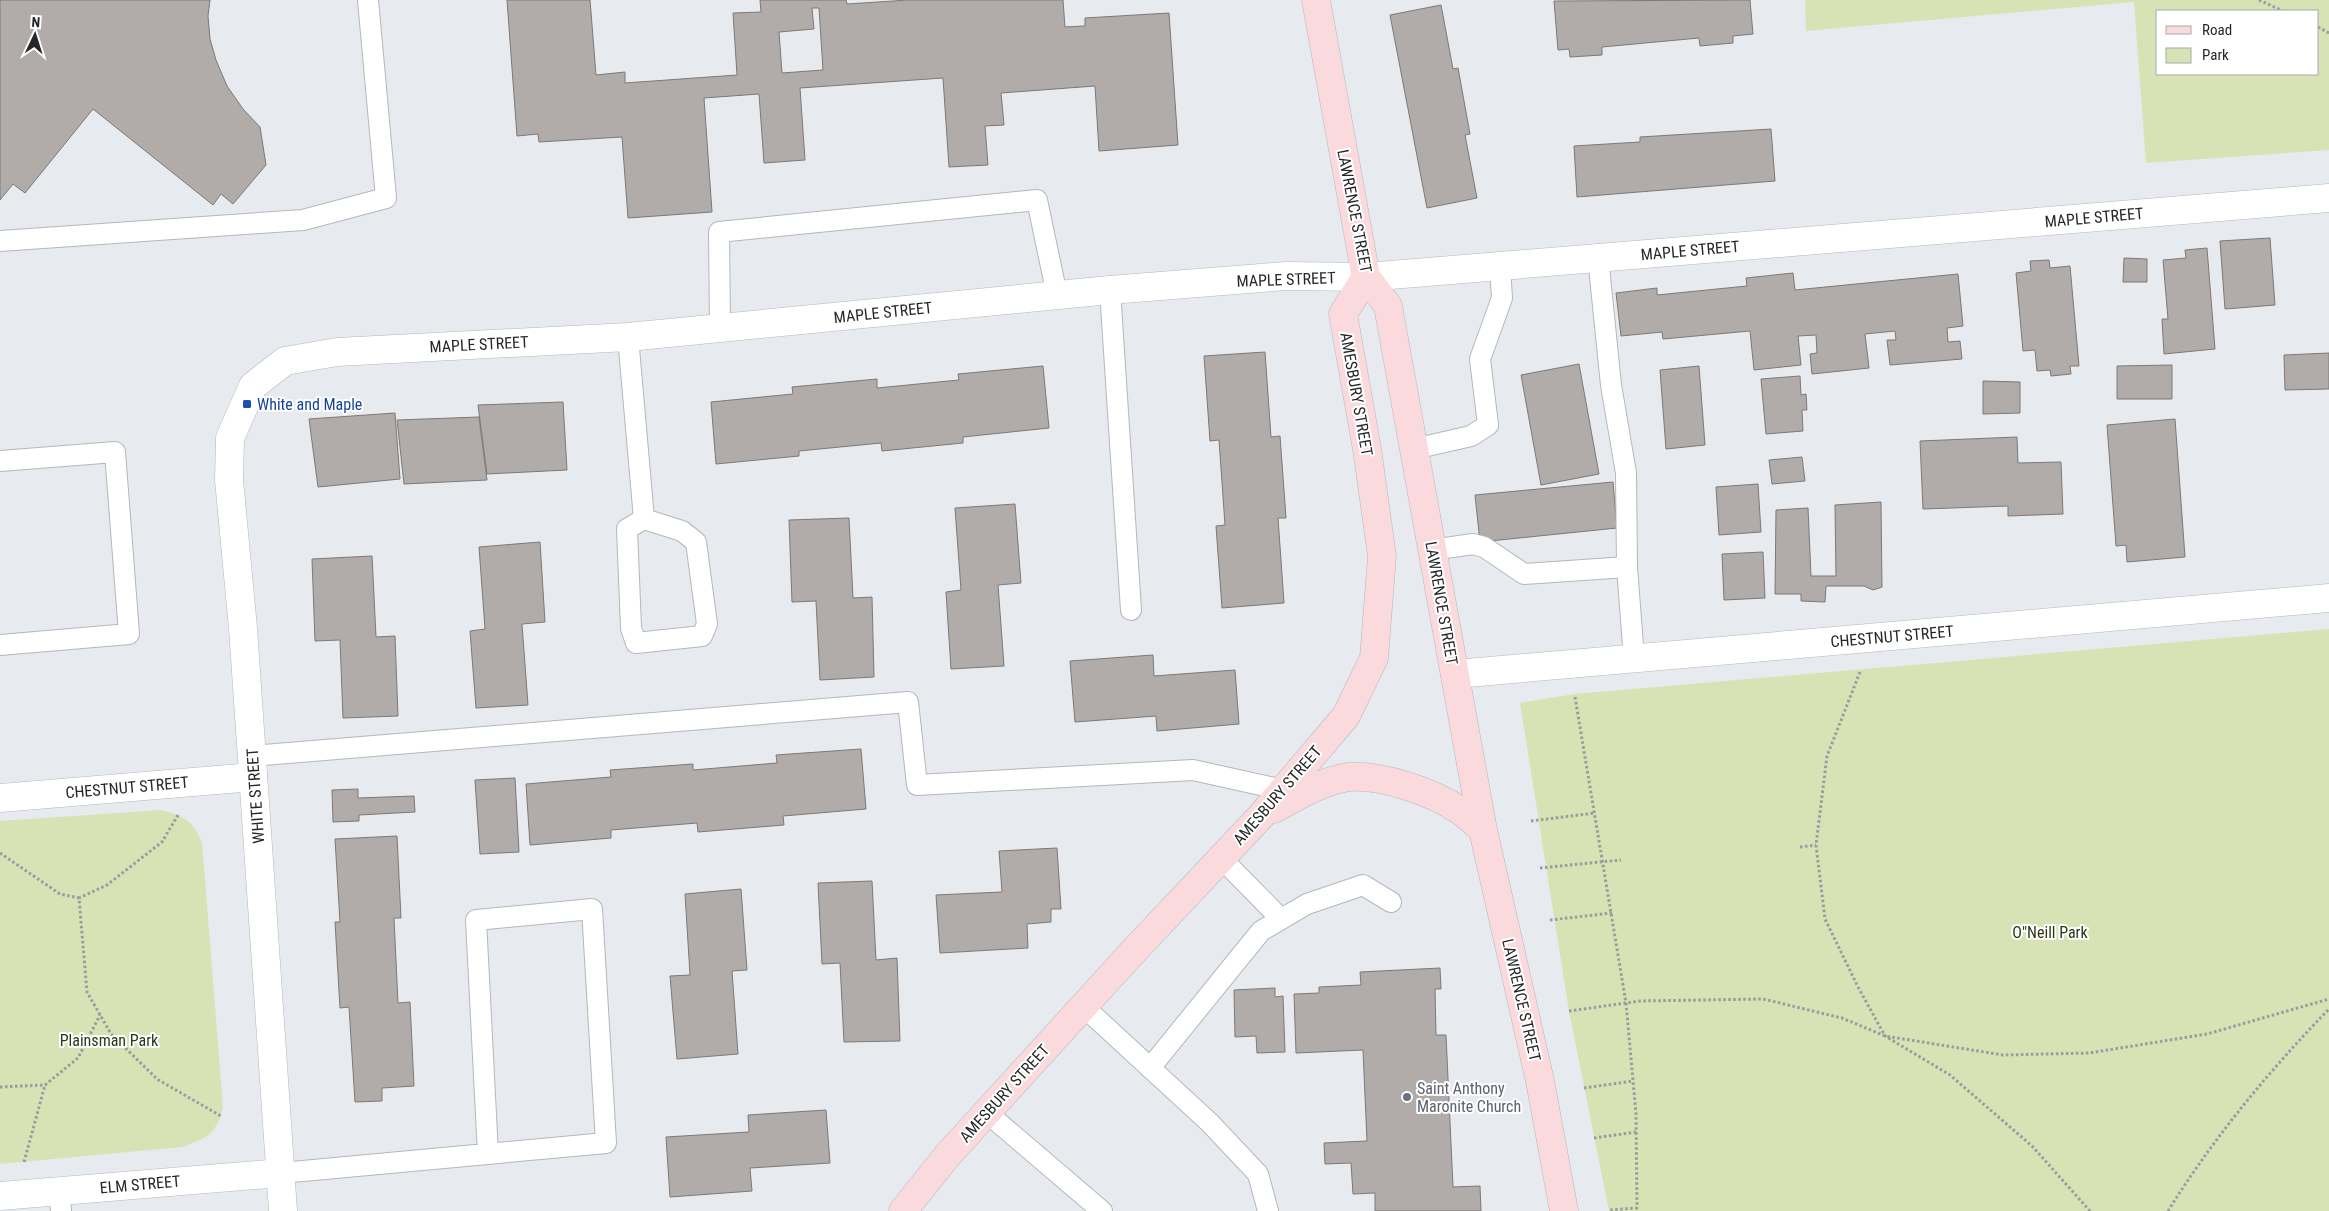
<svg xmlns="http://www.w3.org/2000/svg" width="2329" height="1211" font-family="'Roboto Condensed',sans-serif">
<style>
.green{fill:#d8e3b5;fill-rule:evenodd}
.building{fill:#b1abaa;stroke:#7e7877;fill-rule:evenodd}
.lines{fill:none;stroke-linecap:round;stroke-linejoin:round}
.service-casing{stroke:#b4b7bb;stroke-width:22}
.minor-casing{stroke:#b4b7bb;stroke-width:29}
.secondary-casing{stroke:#b4b7bb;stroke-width:29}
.path{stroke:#999b9f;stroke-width:3;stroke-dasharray:2.5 2.5;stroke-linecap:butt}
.service{stroke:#fff;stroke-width:20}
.minor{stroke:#fff;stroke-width:28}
.secondary{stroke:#fbdadd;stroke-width:28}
.transit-dot{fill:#1a4fb4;stroke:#fff;stroke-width:2}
.worship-dot{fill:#6b7280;stroke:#fff;stroke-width:2}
.labels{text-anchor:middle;stroke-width:4;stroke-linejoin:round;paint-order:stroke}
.street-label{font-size:16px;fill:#252628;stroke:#fff}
.transit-label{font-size:16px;fill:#164399;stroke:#fff;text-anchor:start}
.park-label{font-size:16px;fill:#2f3615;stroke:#fff}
.worship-label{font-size:16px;fill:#5b616d;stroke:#fff;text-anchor:start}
</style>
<rect width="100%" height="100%" fill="#e7eaef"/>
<!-- green -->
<g class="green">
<path d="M1805,0H2329V150L2146,163L2134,2L1806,31ZM2158,11H2318V74H2158Z"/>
<path d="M2329,629V1211H1609L1569,1011L1520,703L1575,694Z"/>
<path d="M161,810C184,816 192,820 202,842L223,1107C216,1135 207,1138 182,1147L0,1164V821Z"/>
</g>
<!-- building -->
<g class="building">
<path d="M0,0H210L208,16L210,39L216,60L227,86L243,109L260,127L266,165L233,204L221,194L213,205L93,109L25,193L13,184L0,200Z"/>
<path d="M507,0H590L596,75L625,72V83L737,75L733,13L761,12L760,0H846L847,4L908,0H1063L1065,27L1085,26V18L1169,13L1178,145L1099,151L1095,86L1001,93L1004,125L985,126L988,165L949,167L943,78L800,88L805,160L764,163L759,94L704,98L712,212L628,218L622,137L539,142L538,134L517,136ZM812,8H819L823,70L782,73L779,32L814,29Z"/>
<path d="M1750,0L1753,34L1733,36V43L1700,46L1699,38L1602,47V55L1570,57L1569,49L1558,50L1554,1Z"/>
<path d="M1441,5L1453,69L1458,68L1470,134L1465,135L1477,198L1427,208L1390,15Z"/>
<path d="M1771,129L1775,181L1577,197L1574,146L1640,142V137Z"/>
<path d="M2270,238L2275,305L2225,309L2220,241Z"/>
<path d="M2207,248L2215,349L2164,354L2162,319H2168L2163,260L2186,258L2185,250Z"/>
<path d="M2124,258L2147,259V282H2123Z"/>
<path d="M2049,260L2050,268L2070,266L2079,366H2070L2071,374L2051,376L2050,370L2037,371L2035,350L2023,351L2016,273L2031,271L2030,261Z"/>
<path d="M1793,273L1795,290L1958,274L1963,326L1947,328L1948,342L1960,341L1962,359L1890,365L1887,340H1896L1895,331L1865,334L1869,368L1812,374L1810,354L1817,353L1816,335L1798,336L1801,365L1754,370L1750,331L1663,339L1662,332L1621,336L1616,293L1657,288V295L1747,286L1746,278Z"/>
<path d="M1265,352L1271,437L1280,436L1286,518H1278L1284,603L1222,608L1216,526L1225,525L1219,440L1210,441L1204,356Z"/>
<path d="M2329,353V389L2285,390L2284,355Z"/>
<path d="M1579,364L1599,474L1541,485L1521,375Z"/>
<path d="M2172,365V399H2117V366Z"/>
<path d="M1043,366L1049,428L963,437V443L882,451L881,443L799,451V456L716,464L711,402L793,394L792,387L877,379V388L959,380L958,374Z"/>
<path d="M1699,366L1705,445L1666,449L1660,370Z"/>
<path d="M1800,376L1801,395L1806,394L1807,410H1802L1803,431L1766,434L1761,379Z"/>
<path d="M1983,381L2020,382V413L1983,414Z"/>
<path d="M563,402L567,470L487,474L478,405Z"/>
<path d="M395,413L400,479L318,487L309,419Z"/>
<path d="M479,417L487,480L404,484L397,420Z"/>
<path d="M2175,419L2185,557L2127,562L2126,545L2116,546L2107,425Z"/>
<path d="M2017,437L2018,463L2061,462L2063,514L2008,516V506L1923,509L1920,441Z"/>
<path d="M1802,457L1805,481L1772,484L1769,460Z"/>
<path d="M1613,482L1617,528L1480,542L1475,495Z"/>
<path d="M1758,484L1761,532L1719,535L1716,487Z"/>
<path d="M1881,502L1882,587L1873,590L1864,586H1826L1825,602L1801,601V594H1775L1776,510L1808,508L1811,576H1836L1835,505Z"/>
<path d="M1015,504L1021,583L998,585L1004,666L951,669L946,592L961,590L955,508Z"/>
<path d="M849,518L853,598L872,597L874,677L820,680L816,601L792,602L789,520Z"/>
<path d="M540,542L545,622L522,624L528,705L476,708L470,631L485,629L479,547Z"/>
<path d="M1763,552L1765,598L1724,600L1722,554Z"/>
<path d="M372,556L376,637L395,636L398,716L343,718L340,640L315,641L312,559Z"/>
<path d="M1153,655L1154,676L1235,670L1239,724L1157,731L1156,716L1075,722L1070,661Z"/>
<path d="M861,749L866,809L783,816L784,825L698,832L697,823L611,830V838L530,845L526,784L611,777L610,770L693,764V770L777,763L776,755Z"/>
<path d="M515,778L519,852L480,854L475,780Z"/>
<path d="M358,789V798L414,796L415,812L359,815V821L333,822L332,790Z"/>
<path d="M397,836L401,918H394L398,1003L410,1002L414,1086L382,1088V1101L355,1102L349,1007L340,1008L335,922H340L335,839Z"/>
<path d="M1057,848L1061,909H1051V922L1027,924L1028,948L940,953L936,895L1002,892L999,851Z"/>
<path d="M872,881L876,960L897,958L900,1041L844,1042L840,963L822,964L818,883Z"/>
<path d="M741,889L747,970L732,971L738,1054L677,1059L670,976L690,975L685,894Z"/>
<path d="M1440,968L1441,989H1435L1436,1035H1446L1453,1187L1480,1186L1481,1211H1375V1193L1353,1194L1351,1163L1325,1164L1324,1143L1367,1141L1363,1050L1296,1053L1294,994L1319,993V987L1361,985L1360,972Z"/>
<path d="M1275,988V997L1283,996L1285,1052L1257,1053L1256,1036L1235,1037L1234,990Z"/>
<path d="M826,1110L830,1163L750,1168L752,1191L670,1197L666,1137L749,1132L748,1115Z"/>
</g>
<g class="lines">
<!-- service casing -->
<g class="service-casing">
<g id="service">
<path d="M0,241L303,220L386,198L368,0"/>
<path d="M1598,257L1611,385L1626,473L1627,567L1634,659"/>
<path d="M1110,290L1131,610"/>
<path d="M720,328L719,232L1037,200L1057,295"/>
<path d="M628,337L644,519L627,529L631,628L636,643L702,636L707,624L696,542L682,531L644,519"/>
<path d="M1414,449L1471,436L1488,425L1480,359L1502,298L1500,266"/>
<path d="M0,461L115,452L129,634L0,645"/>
<path d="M1432,550L1473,544L1484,547L1524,574L1627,567"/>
<path d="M252,756L908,702L917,785L1193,770L1283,790"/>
<path d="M1221,858L1281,919"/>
<path d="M1083,1006L1210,1123L1258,1174L1268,1211"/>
<path d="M1150,1068L1261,931L1307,904L1363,885L1391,902"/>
<path d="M986,1112L1102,1211"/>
<path d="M281,1173L606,1143L592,909L476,920L488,1154"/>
<path d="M59,1191L61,1211"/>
</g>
</g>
<!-- minor casing -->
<g class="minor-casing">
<g id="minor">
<path d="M1455,674L2329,598"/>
<path d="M0,798L253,777"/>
<path d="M0,1196L281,1173"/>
<path d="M283,1211L243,628L229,480L230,438L253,386L285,361L337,352L628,337L1110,290L1286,276L1366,277L2329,198"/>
</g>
</g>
<!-- secondary casing -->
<g class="secondary-casing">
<g id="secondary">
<path d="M1316,0L1366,277L1388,306L1483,830L1540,1081L1564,1211"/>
<path d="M1274,809C1296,797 1324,780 1349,777C1380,774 1433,792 1459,810C1467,815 1475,823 1483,830"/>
<path d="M903,1211L947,1156L1131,954L1261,816L1346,716L1374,658L1382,556L1367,449L1343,314L1366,277"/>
</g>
</g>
<!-- path -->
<g class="path">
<path d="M2259,0L2283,11"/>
<path d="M2318,27L2329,33"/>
<path d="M1860,672L1827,756L1816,845L1825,919L1858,987L1885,1036L1950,1075L2032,1146L2090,1211"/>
<path d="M1575,697L1626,1003L1636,1114L1637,1208L1609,1210"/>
<path d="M178,815L162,842L107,885L79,898L87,992L111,1034L157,1079L221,1116"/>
<path d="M1531,821L1595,813"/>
<path d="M1800,847L1816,845"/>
<path d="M0,853L60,894L79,898"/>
<path d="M1540,868L1621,860"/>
<path d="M1550,920L1612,913"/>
<path d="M1569,1011L1640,1001L1763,999L1842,1018L1885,1036L2003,1055L2089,1053L2207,1034L2329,999"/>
<path d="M0,1087L45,1085L78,1058L100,1015"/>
<path d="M1584,1088L1633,1081"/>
<path d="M1594,1138L1636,1132"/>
<path d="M24,1162L45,1085"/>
<path d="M2168,1211C2214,1137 2269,1071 2329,1009"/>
</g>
<!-- service -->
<use href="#service" class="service"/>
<!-- minor -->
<use href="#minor" class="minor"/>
<!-- secondary -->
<use href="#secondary" class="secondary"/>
</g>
<!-- markers -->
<rect class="transit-dot" x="242" y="399" width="10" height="10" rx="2.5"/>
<circle class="worship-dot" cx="1407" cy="1097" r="5"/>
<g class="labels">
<!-- street labels -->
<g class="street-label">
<text transform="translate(1355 211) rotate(79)" y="6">LAWRENCE STREET</text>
<text transform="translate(2094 217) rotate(-5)" y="6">MAPLE STREET</text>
<text transform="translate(1690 250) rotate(-5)" y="6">MAPLE STREET</text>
<text transform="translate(1286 279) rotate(-2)" y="6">MAPLE STREET</text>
<text transform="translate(883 312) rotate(-6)" y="6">MAPLE STREET</text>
<text transform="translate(479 344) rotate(-3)" y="6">MAPLE STREET</text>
<text transform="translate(1357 394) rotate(80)" y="6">AMESBURY STREET</text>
<text transform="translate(1442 603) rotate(80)" y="6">LAWRENCE STREET</text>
<text transform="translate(1892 636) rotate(-5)" y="6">CHESTNUT STREET</text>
<text transform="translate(127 787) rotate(-5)" y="6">CHESTNUT STREET</text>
<text transform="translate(1277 795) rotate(-49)" y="6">AMESBURY STREET</text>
<text transform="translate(255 796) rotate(-94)" y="6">WHITE STREET</text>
<text transform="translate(1522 1000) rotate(77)" y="6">LAWRENCE STREET</text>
<text transform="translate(1004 1093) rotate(-48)" y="6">AMESBURY STREET</text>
<text transform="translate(140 1184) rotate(-5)" y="6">ELM STREET</text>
</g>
<!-- transit labels -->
<g class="transit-label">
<text x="257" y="410">White and Maple</text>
</g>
<!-- park labels -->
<g class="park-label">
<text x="2050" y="938">O"Neill Park</text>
<text x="109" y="1046">Plainsman Park</text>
</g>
<!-- worship labels -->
<g class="worship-label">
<text x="1417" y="1094">Saint Anthony<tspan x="1417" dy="18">Maronite Church</tspan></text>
</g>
</g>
<!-- legend -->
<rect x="2156" y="10" width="162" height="65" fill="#ffffff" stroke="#a8a8a9"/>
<rect x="2166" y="26" width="25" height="8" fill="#fbdadd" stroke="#a8a8a9"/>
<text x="2202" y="35" font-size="15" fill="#252628">Road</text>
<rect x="2166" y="48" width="25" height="15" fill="#d8e3b5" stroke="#a8a8a9"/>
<text x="2202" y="60" font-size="15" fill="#252628">Park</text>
<!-- north arrow -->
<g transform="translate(35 35) rotate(4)" stroke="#ffffff" stroke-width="4" paint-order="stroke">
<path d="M0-4L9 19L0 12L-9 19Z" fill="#252628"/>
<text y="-8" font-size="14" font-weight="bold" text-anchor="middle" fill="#252628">N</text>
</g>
</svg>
